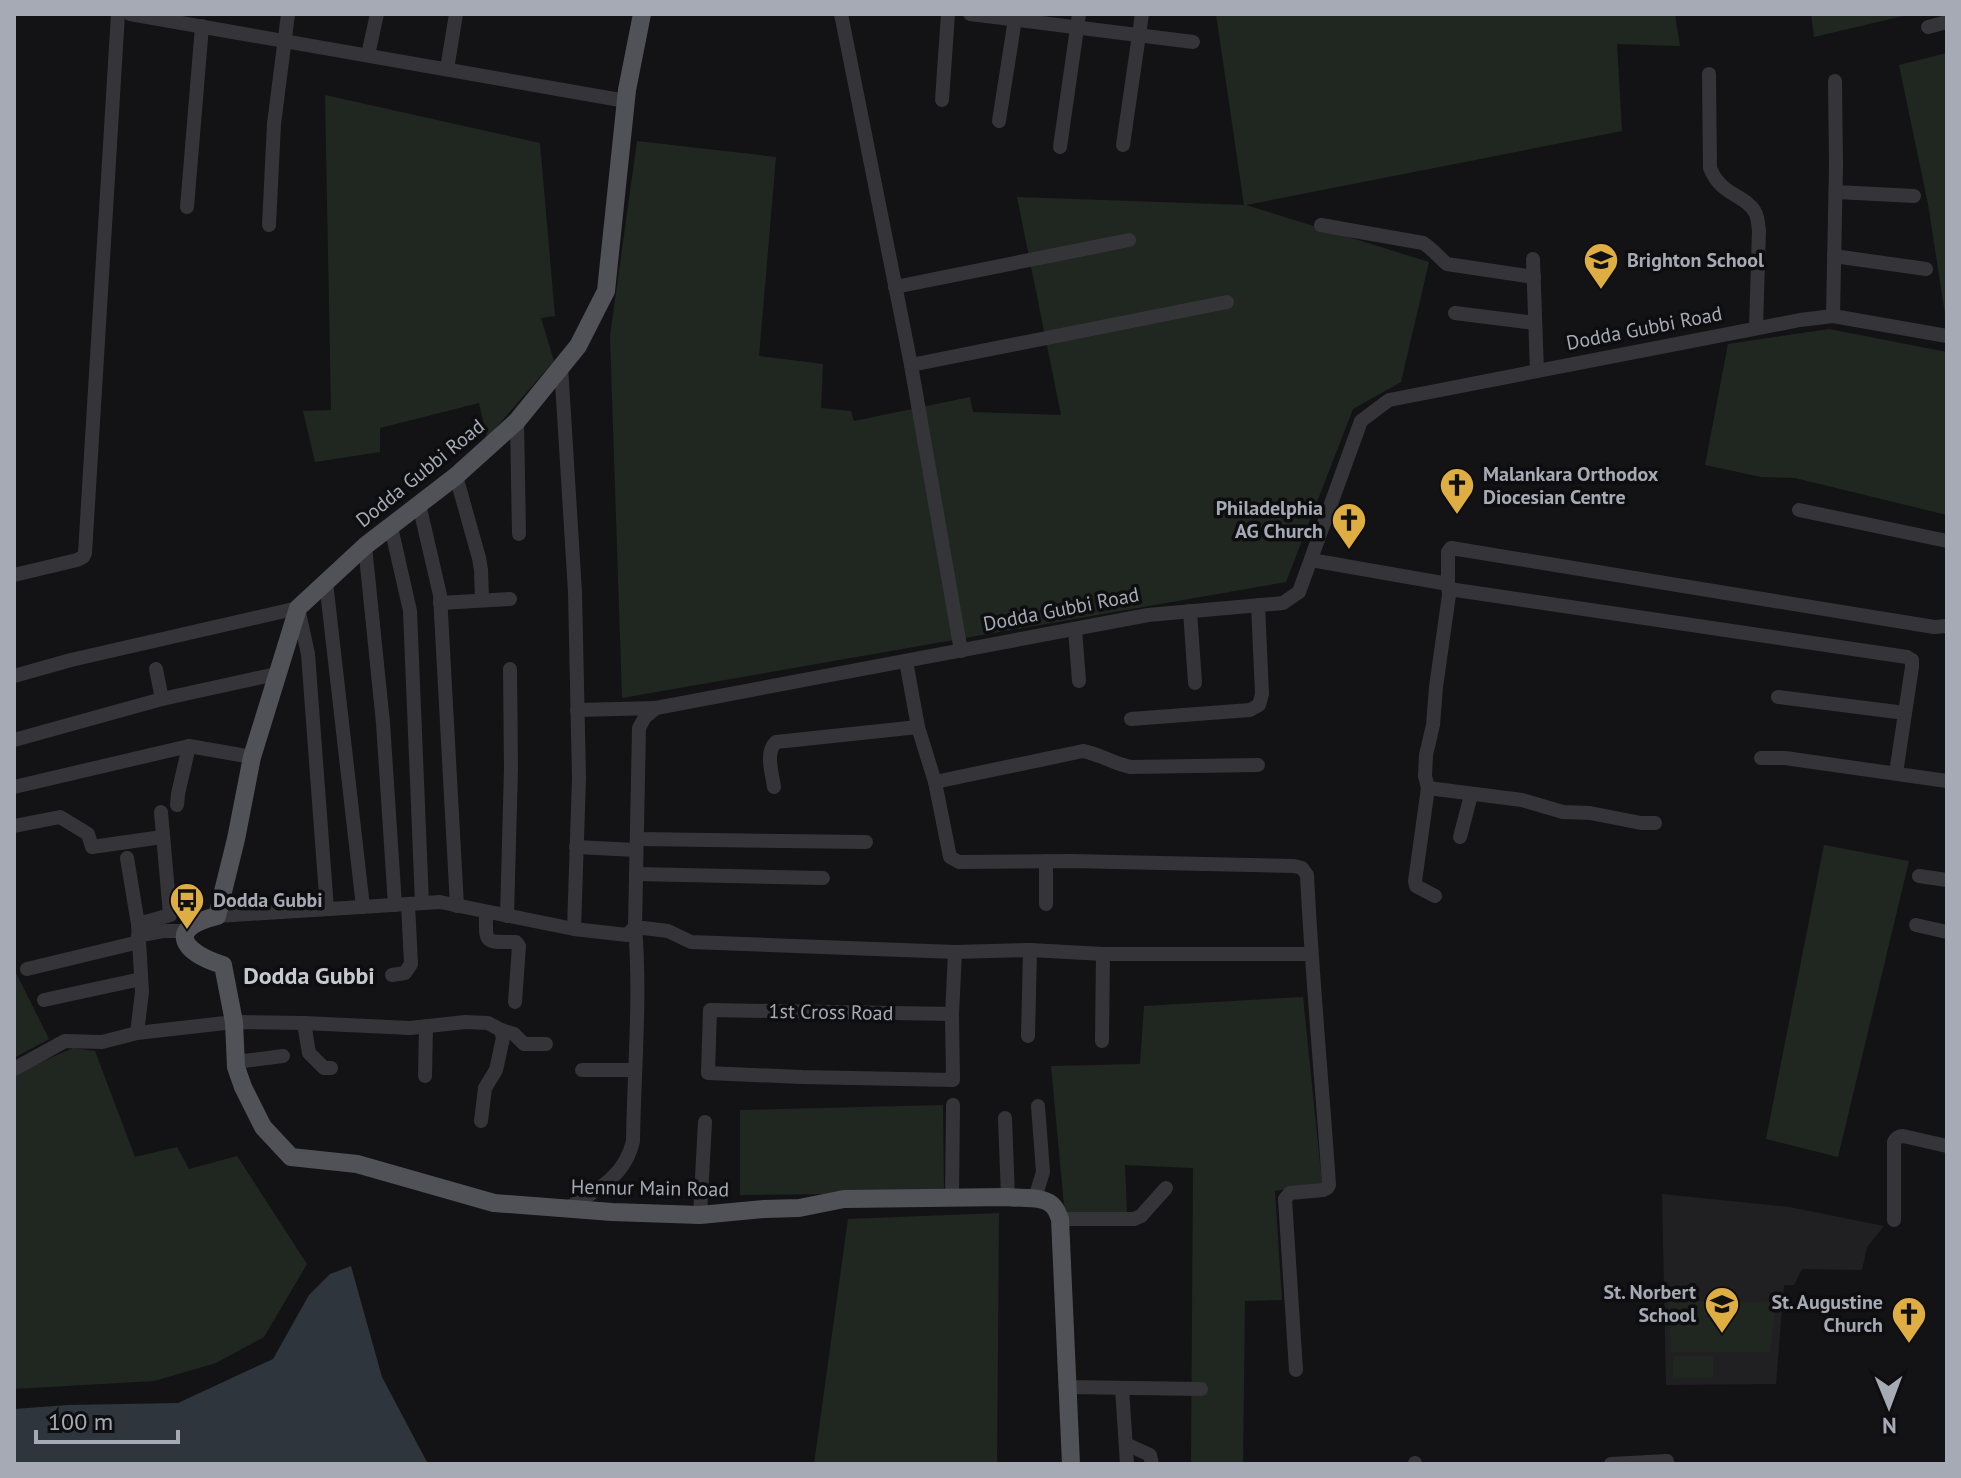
<svg xmlns="http://www.w3.org/2000/svg" width="1961" height="1478" font-family="'PT Sans',sans-serif">
<style>
.built{fill:#201f22}
.green{fill:#202721}
.water{fill:#2e353c}
.lines{fill:none;stroke-linecap:round;stroke-linejoin:round}
.minor{stroke:#353539;stroke-width:14}
.major{stroke:#515258;stroke-width:18}
.labels{text-anchor:middle;stroke-width:7;stroke-linejoin:round;paint-order:stroke}
.poi-label{font-size:20px;font-weight:bold;fill:#a6aab4;stroke:#0e0e10;text-anchor:start}
.street-label{font-size:20px;fill:#a6aab4;stroke:#0e0e10}
.quarter-label{font-size:24px;font-weight:bold;fill:#c7c9d0;stroke:#0e0e10}
</style>
<rect width="100%" height="100%" fill="#131315"/>
<!-- built -->
<path class="built" d="M1662,1194L1790,1207L1884,1226L1867,1247L1862,1270L1802,1269L1794,1285H1784L1776,1384L1666,1385Z"/>
<!-- green -->
<g class="green">
<path d="M1216,14H1675L1680,46L1617,44L1622,131L1246,205L1429,262L1401,382L1353,409L1286,582L622,698L610,336L637,141L776,157L759,356L823,364L821,408L851,411L854,421L970,397L973,412L1061,415L1017,197L1244,205Z"/>
<path d="M1811,14H1912L1814,37Z"/>
<path d="M1947,53V327L1928,204L1899,65Z"/>
<path d="M325,95L540,143L555,316L541,318L554,361L487,438L479,403L380,428V452L315,462L303,411L331,410Z"/>
<path d="M1829,329L1947,352V515L1795,478L1761,477L1705,465L1728,344Z"/>
<path d="M1824,845L1909,861L1838,1157L1766,1139Z"/>
<path d="M14,969L49,1039L14,1058Z"/>
<path d="M1303,997L1322,1183L1275,1191L1282,1300L1245,1301L1243,1464H1191L1193,1168L1125,1165L1127,1215L1065,1216L1051,1066L1140,1064L1144,1006Z"/>
<path d="M73,1048L95,1051L135,1157L177,1147L189,1169L237,1156L307,1264L264,1337L216,1363L154,1381L14,1389V1074Z"/>
<path d="M943,1105L944,1193L740,1195V1110Z"/>
<path d="M999,1213L997,1464H814L848,1219Z"/>
<path d="M1668,1301L1776,1302L1770,1352H1671Z"/>
<rect x="1673" y="1356" width="40" height="22"/>
</g>
<!-- water -->
<path class="water" d="M351,1266L382,1377L428,1464H14V1409L68,1405L178,1403L273,1359L309,1295L330,1274Z"/>
<g class="lines">
<!-- minor -->
<g class="minor">
<path d="M130,14L626,101"/>
<path d="M841,14L911,365L961,651"/>
<path d="M970,14L1193,42"/>
<path d="M1928,27L1947,22"/>
<path d="M368,55L377,14"/>
<path d="M447,69L456,14"/>
<path d="M1709,74L1710,168C1721,196 1745,194 1755,212C1758,217 1758,224 1759,230L1756,328"/>
<path d="M942,100L948,14"/>
<path d="M999,121L1015,19"/>
<path d="M1123,145L1142,14"/>
<path d="M1060,147L1079,14"/>
<path d="M1836,192L1914,196"/>
<path d="M187,207L202,26"/>
<path d="M269,225L274,124L288,14"/>
<path d="M1321,225L1423,243C1433,249 1438,257 1447,264L1534,277"/>
<path d="M1834,256L1926,269"/>
<path d="M1533,259L1537,371"/>
<path d="M895,287L1129,240"/>
<path d="M1455,313L1535,323"/>
<path d="M1833,316L1836,165L1835,81"/>
<path d="M911,365L1227,302"/>
<path d="M561,366L575,592L579,778L574,929"/>
<path d="M517,421L519,534"/>
<path d="M456,476L479,558L481,570L482,600"/>
<path d="M419,504L440,595L457,906"/>
<path d="M1799,510L1947,541"/>
<path d="M391,527L410,611L422,903"/>
<path d="M365,546L383,723L395,905"/>
<path d="M1311,560L1448,584L1449,595L1436,687L1433,725L1426,755L1425,776L1428,788L1522,800L1563,812L1590,813L1641,823H1655"/>
<path d="M14,575L77,560L83,557L85,553L118,14"/>
<path d="M326,582L363,907"/>
<path d="M1448,584V552L1451,548L1934,627L1947,626"/>
<path d="M1449,589L1907,657L1912,660V667L1896,773"/>
<path d="M440,603L510,599"/>
<path d="M1190,611L1195,683"/>
<path d="M1075,629L1079,681"/>
<path d="M906,661L918,727L935,782L950,857L959,862L1071,861L1294,866L1302,868L1307,875C1312,978 1322,1081 1329,1185L1327,1188L1323,1190L1290,1193L1285,1199L1296,1370"/>
<path d="M156,669L162,699"/>
<path d="M14,676L71,660L298,608L308,654L327,909"/>
<path d="M1778,697L1905,713"/>
<path d="M577,710L656,708"/>
<path d="M1131,719L1250,710L1259,705L1262,694L1258,605"/>
<path d="M14,740L162,699L276,674"/>
<path d="M1761,758H1785L1947,781"/>
<path d="M935,782L1083,751C1100,754 1114,764 1131,767L1258,765"/>
<path d="M14,787L189,746L252,757"/>
<path d="M774,787C772,773 765,752 776,742L918,727"/>
<path d="M1428,788L1415,881L1416,886L1435,896"/>
<path d="M177,805L178,794L189,746"/>
<path d="M14,826L60,817L88,834L92,847L162,837"/>
<path d="M1460,837L1471,795"/>
<path d="M637,839L866,842"/>
<path d="M576,847L636,850"/>
<path d="M127,858L138,924L142,992L137,1033"/>
<path d="M636,874L823,878"/>
<path d="M1919,876L1947,880"/>
<path d="M1046,904V861"/>
<path d="M486,912C486,944 483,942 516,942L519,946L515,1002"/>
<path d="M217,916L440,902L574,929L627,935L635,927L639,728L645,717L656,708L1148,615L1283,603L1299,592L1361,421L1389,400L1800,320L1833,316L1947,336"/>
<path d="M507,916L511,768L510,669"/>
<path d="M138,924L170,915L161,812"/>
<path d="M1916,925L1947,932"/>
<path d="M138,936L164,931H187"/>
<path d="M27,969L139,942"/>
<path d="M392,975L405,973L411,964L408,904"/>
<path d="M44,1000L141,979"/>
<path d="M952,1014L710,1010L708,1073L802,1077L953,1080L952,1014L955,952"/>
<path d="M304,1023L309,1053L324,1068H331"/>
<path d="M501,1030L514,1034L524,1044H546"/>
<path d="M1028,1036L1030,950"/>
<path d="M1102,1041L1103,954"/>
<path d="M236,1062L283,1056"/>
<path d="M14,1069L65,1041L102,1042L137,1033L234,1022L304,1023L410,1028L465,1022L488,1023L501,1030L503,1038L496,1070L485,1088L481,1121"/>
<path d="M582,1070H634"/>
<path d="M425,1076L426,1026"/>
<path d="M1005,1118L1008,1197"/>
<path d="M952,1198L953,1105"/>
<path d="M1035,1198L1043,1172L1038,1106"/>
<path d="M566,1209C596,1191 625,1177 633,1141C634,1070 641,998 635,927L668,931L691,942L955,952L1030,950L1103,954H1311"/>
<path d="M700,1215L705,1122"/>
<path d="M1060,1219H1134L1141,1216L1166,1188"/>
<path d="M1894,1220V1142C1896,1138 1898,1136 1903,1136L1947,1146"/>
<path d="M1067,1387L1201,1389"/>
<path d="M1122,1388L1127,1464"/>
<path d="M1126,1444L1150,1455L1152,1464"/>
<path d="M1415,1464V1463"/>
<path d="M1611,1464L1667,1461V1464"/>
</g>
<!-- major -->
<path class="major" d="M642,14L627,90L606,291L578,346L517,421L456,476L365,546L298,608L252,757L236,839L217,916C164,929 184,953 223,965L234,1022L236,1067L243,1087L263,1127L291,1157L357,1164L494,1203L612,1212L700,1215L764,1209L799,1208L844,1199L1008,1197C1021,1199 1045,1195 1054,1207C1056,1208 1059,1217 1060,1219L1071,1464"/>
</g>
<!-- icons -->
<defs>
<g id="school-pin" transform="scale(1.8)"><path d="M0 17L-7.5 6A9.5 9.5 0 1 1 7.5 6Z" fill="#deae42" stroke="#0e0e10"/><path d="M0-5L7-2L0 1L-7-2ZM-4 1L0 2.5L4 1V4Q0 6-4 4Z" fill="#111"/></g>
<g id="church-pin" transform="scale(1.8)"><path d="M0 17L-7.5 6A9.5 9.5 0 1 1 7.5 6Z" fill="#deae42" stroke="#0e0e10"/><path d="M-1.2-6h2.4v3.5h3.3v2.4h-3.3V6h-2.4V-.1h-3.3v-2.4h3.3Z" fill="#111"/></g>
<g id="bus-pin" transform="scale(1.8)"><path d="M0 17L-7.5 6A9.5 9.5 0 1 1 7.5 6Z" fill="#deae42" stroke="#0e0e10"/><path d="M-5-6H5V4H4V6H2V4H-2V6H-4V4H-5ZM-3.5-4V0h7V-4ZM-3.5 1.2v1.5H-2V1.2ZM2 1.2v1.5H3.5V1.2Z" fill="#111"/></g>
</defs>
<g fill-rule="evenodd">
<use href="#school-pin" x="1601" y="260"/>
<use href="#church-pin" x="1457" y="485"/>
<use href="#church-pin" x="1349" y="520"/>
<use href="#bus-pin" x="187" y="900"/>
<use href="#school-pin" x="1722" y="1304"/>
<use href="#church-pin" x="1909" y="1314"/>
</g>
<g class="labels">
<!-- poi labels -->
<g class="poi-label">
<text x="1627" y="267">Brighton School</text>
<text x="1483" y="481">Malankara Orthodox<tspan x="1483" dy="23">Diocesian Centre</tspan></text>
<text x="1323" y="515" text-anchor="end">Philadelphia<tspan x="1323" dy="23">AG Church</tspan></text>
<text x="213" y="907">Dodda Gubbi</text>
<text x="1696" y="1299" text-anchor="end">St. Norbert<tspan x="1696" dy="23">School</tspan></text>
<text x="1883" y="1309" text-anchor="end">St. Augustine<tspan x="1883" dy="23">Church</tspan></text>
</g>
<!-- street labels -->
<g class="street-label">
<text transform="translate(1644 328) rotate(-11)" y="7">Dodda Gubbi Road</text>
<text transform="translate(420 473) rotate(-39)" y="7">Dodda Gubbi Road</text>
<text transform="translate(1061 609) rotate(-11)" y="7">Dodda Gubbi Road</text>
<text transform="translate(831 1012) rotate(1)" y="7">1st Cross Road</text>
<text transform="translate(650 1188) rotate(1)" y="7">Hennur Main Road</text>
</g>
<!-- quarter labels -->
<g class="quarter-label">
<text x="309" y="984">Dodda Gubbi</text>
</g>
</g>
<!-- border -->
<rect width="1961" height="1478" fill="none" stroke="#a6aab4" stroke-width="32"/>
<!-- north arrow -->
<g transform="translate(1889 1406) rotate(179)" stroke="#0e0e10" stroke-width="6" paint-order="stroke">
<path d="M0-6L14 30L0 20L-14 30Z" fill="#a6aab4"/>
<text y="-12" font-size="22" font-weight="bold" text-anchor="middle" fill="#a6aab4">N</text>
</g>
<!-- scale -->
<path d="M36 1430v12h142v-12" fill="none" stroke="#a6aab4" stroke-width="4"/>
<text x="48" y="1430" font-size="24" fill="#a6aab4" stroke="#0e0e10" stroke-width="6" paint-order="stroke">100 m</text>
</svg>
